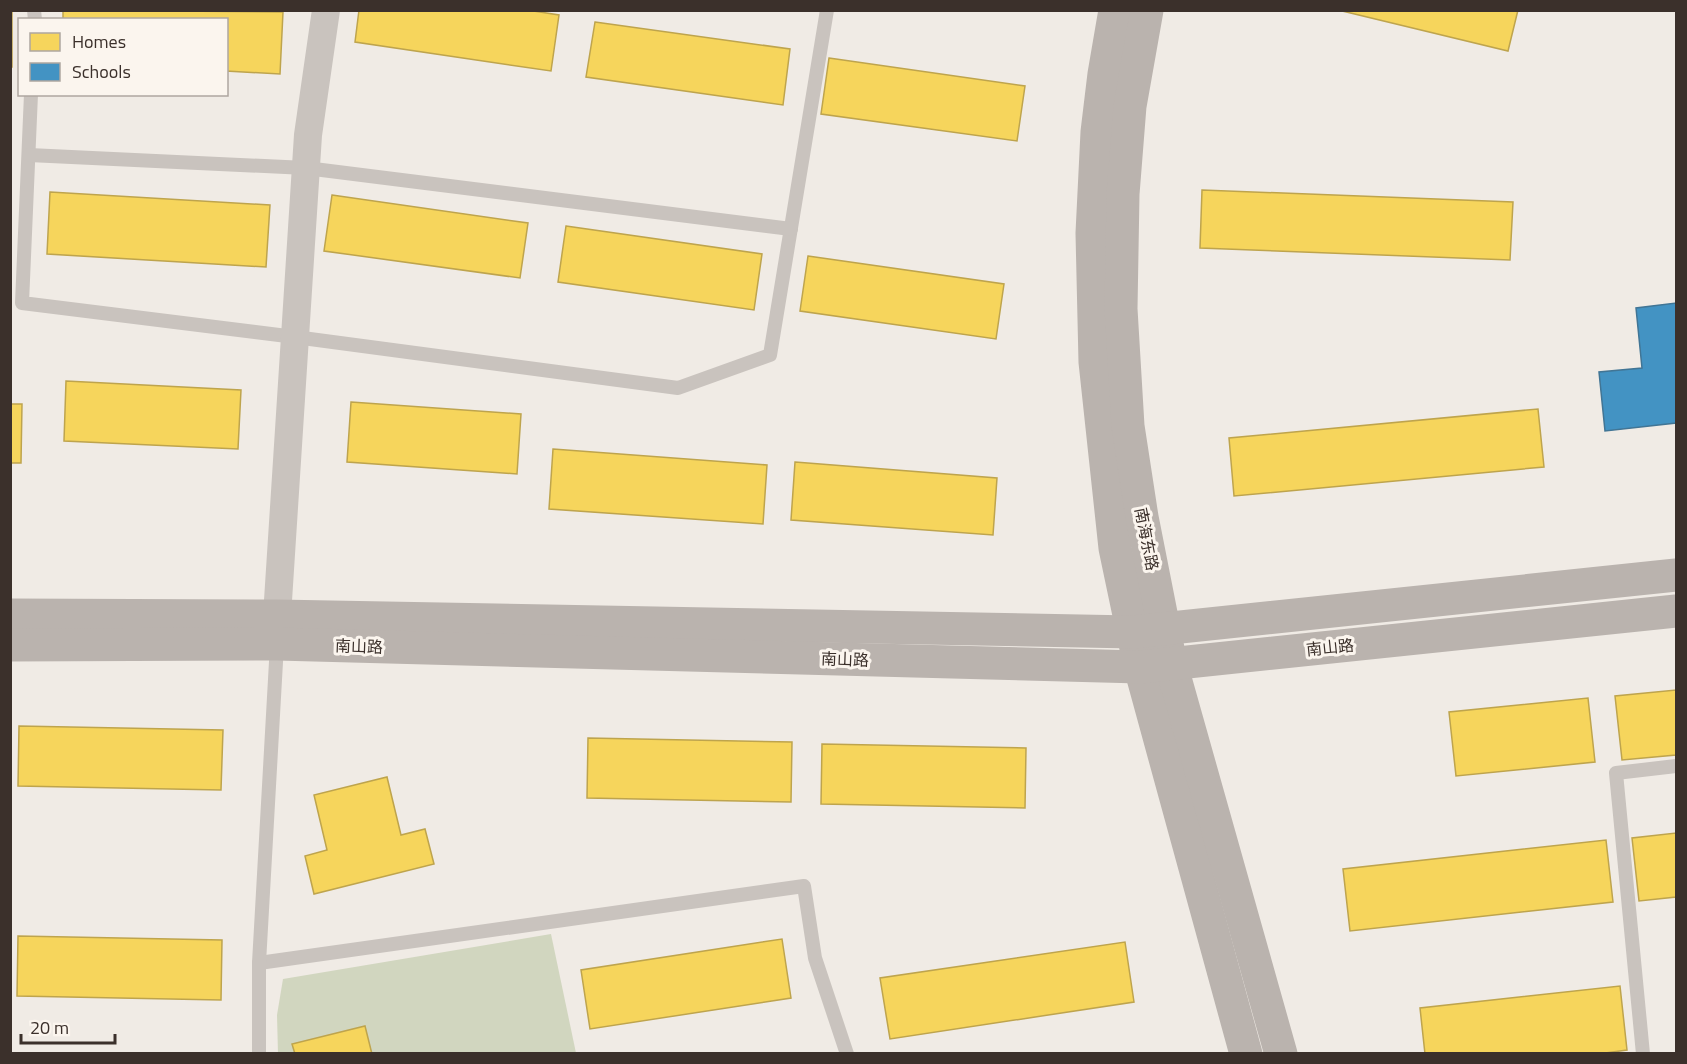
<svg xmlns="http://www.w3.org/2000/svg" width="1687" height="1064" font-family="'Titillium Web','Noto Sans SC',sans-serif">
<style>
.green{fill:#d1d6bf}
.homes{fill:#f6d55c;stroke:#bea44d;stroke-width:1.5}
.schools{fill:#4393c3;stroke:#417595;stroke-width:1.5}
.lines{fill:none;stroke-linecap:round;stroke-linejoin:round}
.lane{stroke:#c9c3be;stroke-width:14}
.street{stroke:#c9c3be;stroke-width:28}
.secondary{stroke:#bab3ae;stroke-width:33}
.labels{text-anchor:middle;stroke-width:6;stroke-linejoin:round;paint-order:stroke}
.street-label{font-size:16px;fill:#3b302b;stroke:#fbf5ee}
</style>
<rect width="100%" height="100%" fill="#f0ebe5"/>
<!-- green -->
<path class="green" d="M551,934L576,1053L278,1054L277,1015L283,979Z"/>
<!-- homes -->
<g class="homes">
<rect x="10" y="10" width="2" height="57"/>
<path d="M63,10L283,12L280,74L226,71V20H63Z"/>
<path d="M359,10H527L559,15L551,71L355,42Z"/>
<path d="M1338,10H1518L1508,51Z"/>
<path d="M595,22L790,49L783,105L586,77Z"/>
<path d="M829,58L1025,86L1017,141L821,114Z"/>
<path d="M1202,190L1513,202L1510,260L1200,248Z"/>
<path d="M50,192L270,205L266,267L47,254Z"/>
<path d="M332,195L528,223L520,278L324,251Z"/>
<path d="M566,226L762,254L754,310L558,282Z"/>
<path d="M808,256L1004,284L996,339L800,311Z"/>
<path d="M66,381L241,390L238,449L64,441Z"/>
<path d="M351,402L521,414L517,474L347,462Z"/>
<path d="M10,404H22L21,463H10Z"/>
<path d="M1538,409L1544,467L1234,496L1229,438Z"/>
<path d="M553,449L767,465L763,524L549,509Z"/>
<path d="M795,462L997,478L993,535L791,520Z"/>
<path d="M1676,690V755L1622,760L1615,696Z"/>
<path d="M1588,698L1595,762L1456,776L1449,712Z"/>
<path d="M19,726L223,730L221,790L18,786Z"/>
<path d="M588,738L792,742L791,802L587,798Z"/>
<path d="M822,744L1026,748L1025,808L821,804Z"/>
<path d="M387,777L401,835L425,829L434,864L314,894L305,856L327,850L314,795Z"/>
<path d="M1676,833V897L1639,901L1632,838Z"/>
<path d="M1606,840L1613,902L1350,931L1343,869Z"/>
<path d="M18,936L222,940L221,1000L17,996Z"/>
<path d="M782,939L791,998L590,1029L581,970Z"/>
<path d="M1125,942L1134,1002L890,1039L880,978Z"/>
<path d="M1620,986L1627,1050L1598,1054H1425L1420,1008Z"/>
<path d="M365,1026L372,1054H295L292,1044Z"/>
</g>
<!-- schools -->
<path class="schools" d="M1676,303V423L1605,431L1599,372L1642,368L1636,308Z"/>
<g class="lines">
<!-- lane -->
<g class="lane">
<path d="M34,10L35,20"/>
<path d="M31,94L22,303L295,337L678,388L770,355L827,10"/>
<path d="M29,155L306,168L791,229"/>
<path d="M259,963L804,886L815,958L847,1054"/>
<path d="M259,1054V963L277,644"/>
<path d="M1643,1054L1616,773L1676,766"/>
</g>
<!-- street -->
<path class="street" d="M277,638V616L308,135L326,10"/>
<!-- secondary -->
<g class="secondary">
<path d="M1115,10L1104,74L1097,132L1092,233L1095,362L1115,548L1140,667L1246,1054"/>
<path d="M1147,10L1130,106L1123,194L1121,309L1128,426L1142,517L1171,664L1281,1054"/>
<path d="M10,615L277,616L1133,632L1676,575"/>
<path d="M10,645L277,644L1140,667L1676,611"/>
</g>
</g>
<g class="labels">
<!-- street labels -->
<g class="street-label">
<text transform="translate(1147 539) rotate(79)" y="6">南海东路</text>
<text transform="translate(359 646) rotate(2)" y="6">南山路</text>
<text transform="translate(1330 647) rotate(-6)" y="6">南山路</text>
<text transform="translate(845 659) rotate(2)" y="6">南山路</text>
</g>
</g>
<!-- border -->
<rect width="1687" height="1064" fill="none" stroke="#3b302b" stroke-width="24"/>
<!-- legend -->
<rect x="18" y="18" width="210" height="78" fill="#fbf5ee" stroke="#aea6a0" stroke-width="1.5"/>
<rect x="30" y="33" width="30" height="18" fill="#f6d55c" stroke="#aea6a0" stroke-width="1.5"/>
<text x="72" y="48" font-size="18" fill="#3b302b">Homes</text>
<rect x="30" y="63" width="30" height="18" fill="#4393c3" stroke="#aea6a0" stroke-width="1.5"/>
<text x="72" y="78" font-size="18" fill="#3b302b">Schools</text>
<!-- scale -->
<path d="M21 1034v9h94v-9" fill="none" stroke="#3b302b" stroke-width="3"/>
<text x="30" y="1034" font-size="18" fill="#3b302b" stroke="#fbf5ee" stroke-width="4.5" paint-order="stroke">20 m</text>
</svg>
